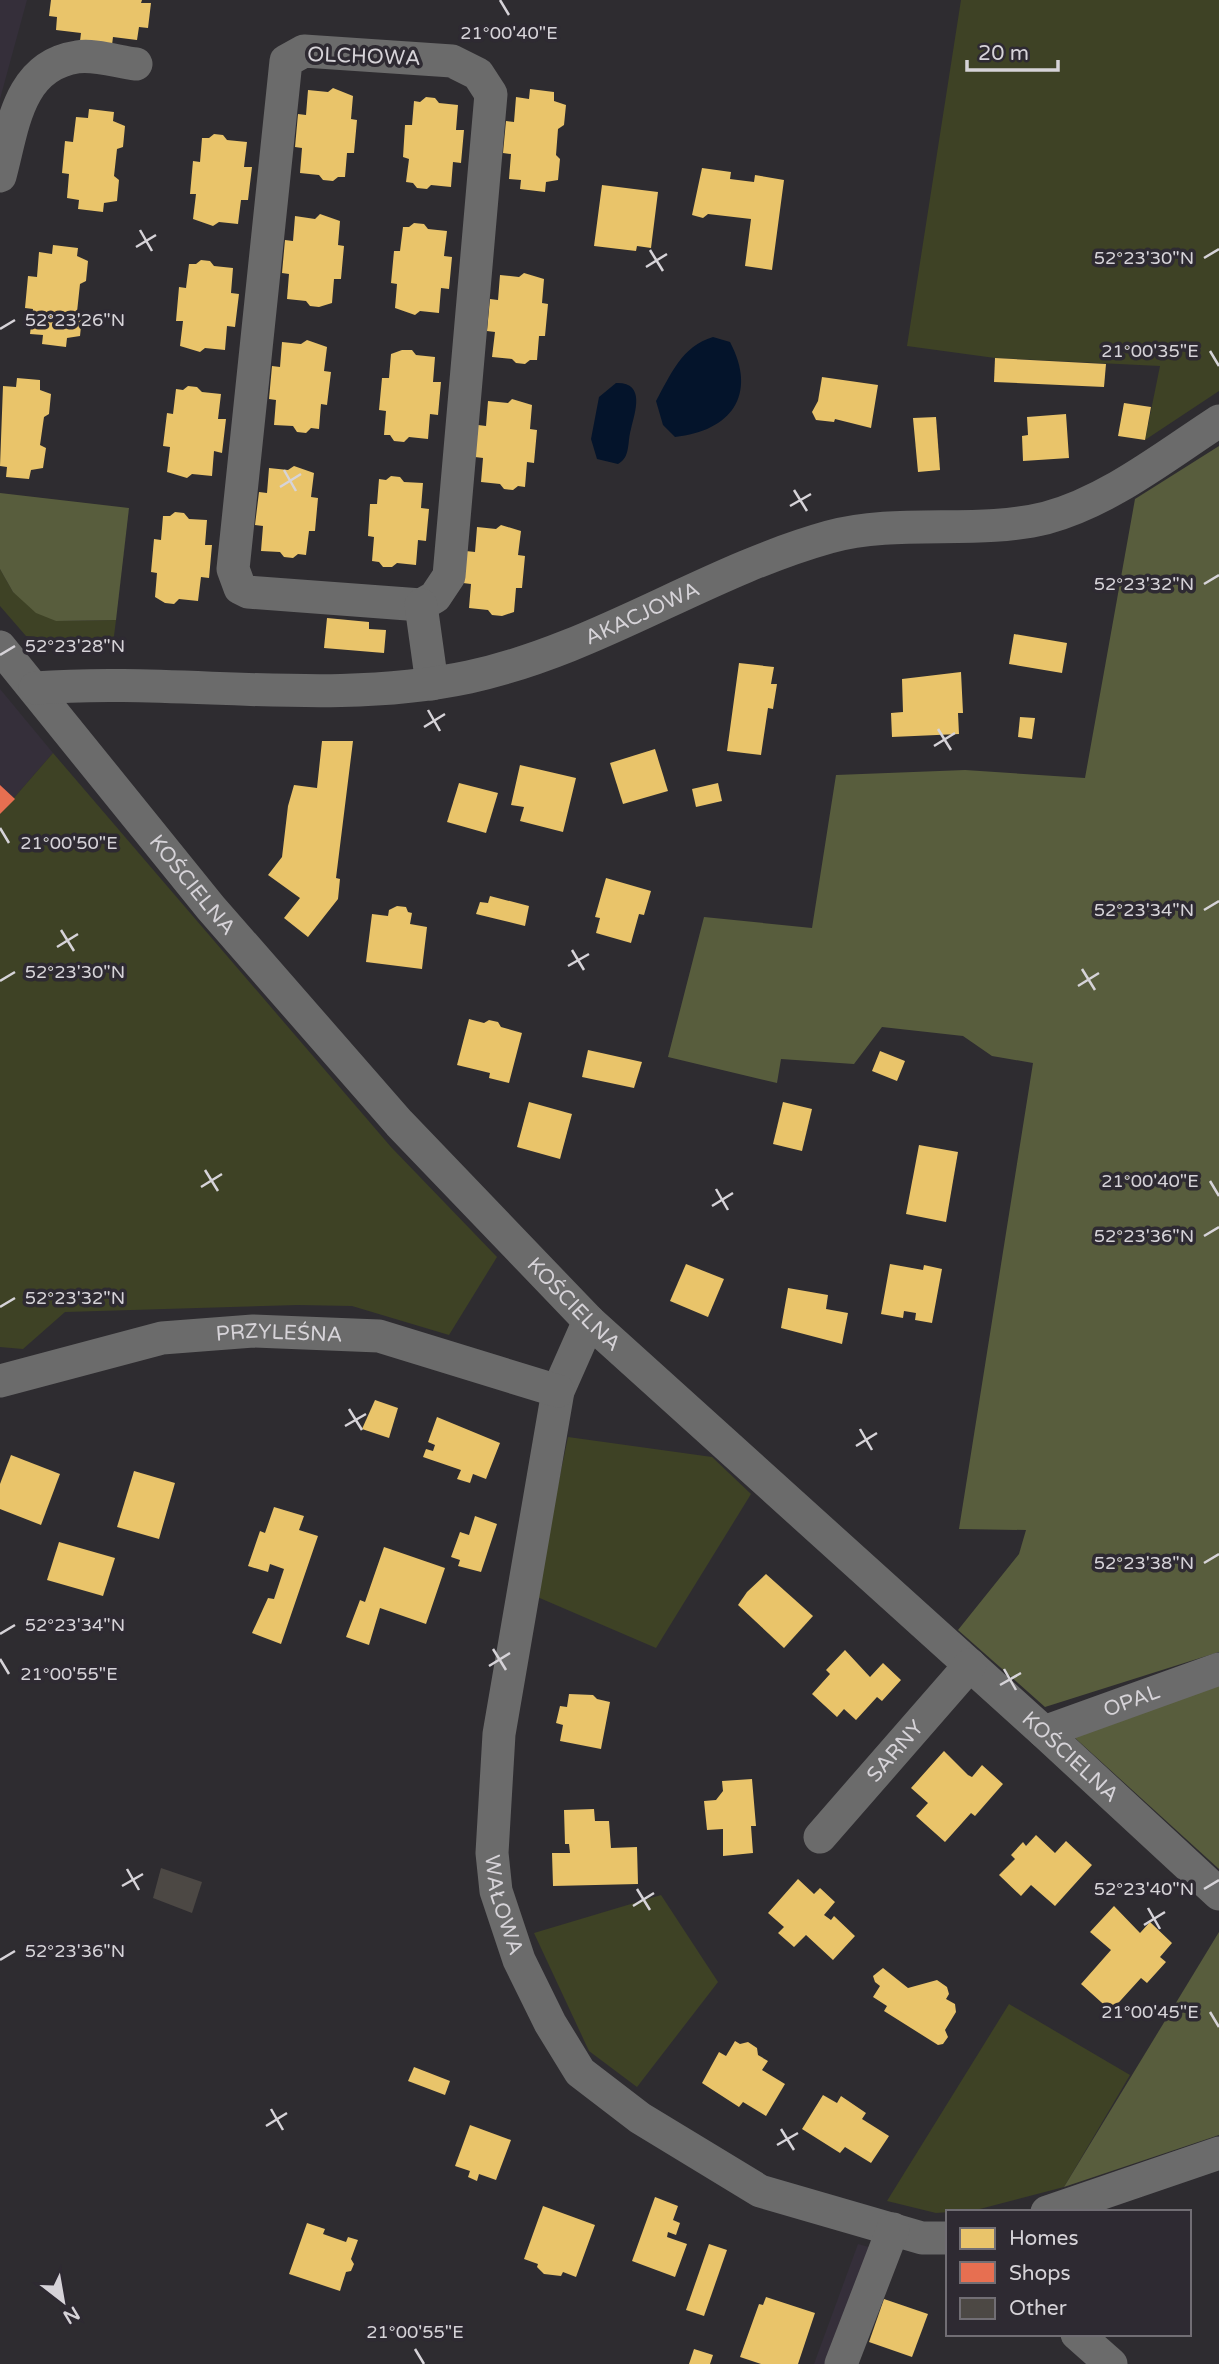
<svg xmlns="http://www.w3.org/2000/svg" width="1219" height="2364" font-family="'Varela Round',sans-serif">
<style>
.built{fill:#352f3a}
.green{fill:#3e4225}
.forest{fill:#585d3d}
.water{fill:#04142b}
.homes{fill:#e9c46a}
.shops{fill:#e76f51}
.building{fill:#4c4844}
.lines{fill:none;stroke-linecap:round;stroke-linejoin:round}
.minor{stroke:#6b6b6b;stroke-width:33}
.ticks{fill:none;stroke:#d6d3d8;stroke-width:2.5}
.labels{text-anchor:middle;stroke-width:7;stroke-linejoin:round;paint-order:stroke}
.street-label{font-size:21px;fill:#d6d3d8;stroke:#2e2a32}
.ticks-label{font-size:18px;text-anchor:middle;fill:#d6d3d8;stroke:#2e2a32;stroke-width:7;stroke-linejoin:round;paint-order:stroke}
</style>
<rect width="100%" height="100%" fill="#2e2c30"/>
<!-- built -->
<g class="built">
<path d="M0,0H27L0,99Z"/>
<path d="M0,689L53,753L0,814Z"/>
<path d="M858,2244L884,2251L852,2364H814Z"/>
</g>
<!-- green -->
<g class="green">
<path d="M961,0H1219V391L1145,440L1160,366L995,358L907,346Z"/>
<path d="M0,569L13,592L56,621L116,620L113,644L26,636L0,606Z"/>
<path d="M53,753L391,1147L497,1257L449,1335L352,1306L298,1305L65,1312L23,1349L0,1347V814Z"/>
<path d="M568,1437L712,1457L751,1494L656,1648L535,1596Z"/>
<path d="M661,1895L718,1982L637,2087L589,2051L534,1933Z"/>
<path d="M1009,2004L1130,2075L1064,2187L976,2210L936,2213L887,2201Z"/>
</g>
<!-- forest -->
<g class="forest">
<path d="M1219,446V1652L1045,1707L958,1630L1019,1554L1026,1530L959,1529L1033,1063L992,1056L963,1036L882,1027L854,1064L781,1059L777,1083L668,1057L704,917L812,928L836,775L965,770L1085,778L1135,499Z"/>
<path d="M0,493L129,508L116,620L56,621L36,613L13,592L0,569Z"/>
<path d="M1219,1682V1869L1074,1737Z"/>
<path d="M1219,1932V2135L1064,2187Z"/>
</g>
<!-- water -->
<g class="water">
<path d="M713,337L730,342C758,395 731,431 675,437L663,425L656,401C671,374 682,346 713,337Z"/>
<path d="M616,383C646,382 635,412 631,429C627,442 631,457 618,464L597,459L591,439L599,397Z"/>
</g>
<!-- homes -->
<g class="homes">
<path d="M51,0H142L141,3H151L148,28L139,27L137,40L113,37L112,45L80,41L81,33L56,30L57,17L49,16Z"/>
<path d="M333,88L353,96L351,119L357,120L354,153H347L345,177H338L333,181L323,180L319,175L300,173L302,148L295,147L298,114L306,115L308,90L328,92Z"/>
<path d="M530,89L554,92V101L566,105L564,125L558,129L556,155L560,159L558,180L546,182L545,192L520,189L521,180L509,179L511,154L503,153L506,121L514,122L516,97L529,99Z"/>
<path d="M426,97L435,98L439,103L458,105L456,130H464L461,163L453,162L451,187L431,185L427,189L417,188L413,183L406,182L409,159L403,157L405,125H412L414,101L420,102Z"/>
<path d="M89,109L114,112L113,121L125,126L123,147L117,149L114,176L119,180L117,201L104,203L103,212L78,209L79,200L67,198L69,174L62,173L65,141L73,142L76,117L88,118Z"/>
<path d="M214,134L223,135L227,140L247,142L244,167H252L248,200H241L238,224L219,222L213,226L193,219L196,194H190L193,161L200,162L202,138H209Z"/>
<path d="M702,168L731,172L730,179L754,182L755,175L784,180L772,270L745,266L751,219L708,214L703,218L692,215Z"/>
<path d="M602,185L658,192L651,248L637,246L636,251L594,246Z"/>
<path d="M320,214L340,221L338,245L344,246L341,279H334L332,303L319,307L310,306L306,301L287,299L289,274L282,273L285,240L293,241L295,216L315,219Z"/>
<path d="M414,223L424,224L428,229L447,231L444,256L452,257L449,289L441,288L439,313L420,311L415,315L395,308L397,284L391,283L394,251H400L403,227H409Z"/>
<path d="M53,245L78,248L77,256L88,261L86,281L80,284L77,312L82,316L80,336L67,338L66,347L42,344L43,335L30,334L33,309L25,308L28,276L37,277L39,252L52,254Z"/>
<path d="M201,260L210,261L214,266L233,268L231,293L239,294L235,327L227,326L225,350L205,348L200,352L180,346L183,321H176L179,287L186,288L189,264H196Z"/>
<path d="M524,273L544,279L542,303L548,304L545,336H539L537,360H530L525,364L516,363L512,359L492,357L495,332L487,331L490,299L498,300L500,275L519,277Z"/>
<path d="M307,340L327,347L324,371L331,372L327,405L321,404L319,429L311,428L306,433L297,432L293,426L274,425L276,400L269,399L272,366L280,367L282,342L301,344Z"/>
<path d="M402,350H412L416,355L435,357L433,382H441L438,415L430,414L428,439L409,437L404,442L394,441L390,435H384L386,411L379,410L382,378H389L391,354Z"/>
<path d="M995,358L1106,364L1104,387L994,382Z"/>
<path d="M822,377L878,385L871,428L835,419L834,422L816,420L812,412L818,401Z"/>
<path d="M17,378L40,380V390L51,394L49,414L44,417L40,445L46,448L43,468L31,470L29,479L6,477L7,467L0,466L3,386L16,387Z"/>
<path d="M188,386L197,387L202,392L221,394L218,419H226L222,453L214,451L212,476L192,474L187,478L167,472L170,447L163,446L167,413L173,414L176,389L183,390Z"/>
<path d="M512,399L532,405L530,429L537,430L534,463L527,462L525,487L518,486L513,490L504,489L500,484L481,482L483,458L475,457L478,425L486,426L488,401L508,403Z"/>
<path d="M1124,403L1151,407L1145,440L1118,436Z"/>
<path d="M1066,414L1069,458L1023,461L1022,436L1028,435L1027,417Z"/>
<path d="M936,417L940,470L918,472L913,418Z"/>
<path d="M294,466L314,473L311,497L318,498L315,531H309L306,555L298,554L293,558L284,557L280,552L261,551L263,526L255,525L259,492L267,493L269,468L288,470Z"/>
<path d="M391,476L400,477L404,482L423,483L421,508L429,509L426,541L418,540L416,565L397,563L392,567H383L379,562L372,561L374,537L368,536L370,504H377L379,479L386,480Z"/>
<path d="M175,512L184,513L189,519L207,520L205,545H212L209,578L201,577L198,601L179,599L174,604L165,603L155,597L157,573L151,572L154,539L161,540L163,516H170Z"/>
<path d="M501,525L521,531L518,555L525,556L522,588H516L514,612L502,616L492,615L488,610L469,608L471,584L463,583L466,551L475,552L477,527L496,529Z"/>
<path d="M327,618L369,622V629L386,630L384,653L324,648Z"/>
<path d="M1014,634L1067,643L1062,673L1009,664Z"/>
<path d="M739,663L774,667L771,684H777L773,709L768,708L761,755L727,751Z"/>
<path d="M961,672L963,713H958L959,734L892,737L891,713L903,712L902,679Z"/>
<path d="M1020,717L1035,718L1032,739L1018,737Z"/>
<path d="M322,741H353L336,878L340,879L338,899L308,937L284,918L300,898L268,875L282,857L288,806L294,785L317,788Z"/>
<path d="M655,749L668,791L623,804L610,763Z"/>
<path d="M520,765L576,778L563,832L520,821L524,807L511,805Z"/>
<path d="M459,783L498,793L486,833L447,822Z"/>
<path d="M718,783L722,801L696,807L692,789Z"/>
<path d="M606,878L651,891L644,915L639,914L631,943L596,933L600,918L595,917Z"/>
<path d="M490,896L529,906L525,926L476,914L480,902L488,903Z"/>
<path d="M397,906L406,907L408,912L412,913L410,924L427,927L422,969L366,962L372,914L388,916L389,910Z"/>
<path d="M469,1019L484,1023L489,1020L498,1022L501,1027L522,1033L509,1083L489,1078L490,1073L457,1065Z"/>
<path d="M588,1050L642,1062L634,1088L582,1077Z"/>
<path d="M880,1051L905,1061L897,1081L872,1071Z"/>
<path d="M529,1102L572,1114L560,1159L517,1147Z"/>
<path d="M783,1102L812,1109L802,1151L773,1144Z"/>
<path d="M919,1145L958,1152L946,1222L906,1214Z"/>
<path d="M686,1264L724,1279L708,1317L670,1301Z"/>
<path d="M890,1264L923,1270L924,1265L942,1269L932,1323L915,1320L916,1313L904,1311L903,1318L881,1314Z"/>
<path d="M788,1288L828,1295L826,1309L848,1313L842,1344L781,1328Z"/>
<path d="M375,1400L398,1408L389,1438L362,1429Z"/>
<path d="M437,1417L500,1443L486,1479L473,1474L470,1483L457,1479L461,1470L423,1457L426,1449L433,1451L435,1445L428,1442Z"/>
<path d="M11,1455L60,1474L41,1525L0,1509V1484Z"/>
<path d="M134,1471L175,1483L159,1539L117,1527Z"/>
<path d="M274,1507L304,1516L299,1530L318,1536L281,1644L252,1633L268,1598L274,1599L284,1569L270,1564L268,1572L248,1566L260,1531L265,1533Z"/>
<path d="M475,1516L497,1524L481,1572L458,1566L460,1560L451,1557L460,1532L469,1535Z"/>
<path d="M59,1542L115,1558L103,1596L47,1580Z"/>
<path d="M384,1547L445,1568L426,1624L380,1608L369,1645L346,1637L360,1600L365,1602Z"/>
<path d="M766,1574L813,1616L784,1648L738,1605L747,1592Z"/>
<path d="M845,1650L870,1677L883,1663L901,1680L882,1701L877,1697L856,1720L844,1709L837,1717L812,1694L830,1674L826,1670Z"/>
<path d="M569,1694L593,1695L597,1699L610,1702L601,1749L560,1741L563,1725L556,1723L560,1706L567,1707Z"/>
<path d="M944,1751L968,1775L972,1777L982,1765L1003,1784L975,1816L971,1813L945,1842L916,1816L928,1803L911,1788Z"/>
<path d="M752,1779L756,1826H751L753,1853L723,1856V1829L707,1830L704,1801L716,1800L723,1791L722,1781Z"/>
<path d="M594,1809L595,1821H609L611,1848L637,1847L638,1884L553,1886L552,1853H570L569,1844H565L564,1810Z"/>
<path d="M1036,1835L1055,1853L1066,1841L1092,1865L1055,1906L1031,1885L1021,1896L999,1875L1015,1859L1011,1855L1023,1842L1026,1846Z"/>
<path d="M798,1879L814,1894L820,1888L835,1902L824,1915L831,1920L834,1916L855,1936L833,1960L806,1935L794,1947L778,1933L784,1927L768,1913Z"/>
<path d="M1114,1906L1140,1933L1150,1922L1172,1943L1160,1957L1166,1962L1147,1983L1141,1978L1111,2011L1081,1984L1111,1950L1090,1932Z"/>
<path d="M883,1968L908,1988L937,1980L947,1987L949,1994L946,1999L955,2004L956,2012L945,2030L948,2037L943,2044L938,2045L884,2011L887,2006L873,1997L880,1986L875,1982L873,1976Z"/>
<path d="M735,2041L740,2044L748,2042L757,2048L758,2055L768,2061L762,2070L785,2084L766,2116L743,2102L739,2107L702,2083L719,2052L726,2056Z"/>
<path d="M414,2067L450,2081L445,2095L408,2081Z"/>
<path d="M823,2095L837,2103L841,2096L866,2113L862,2119L889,2136L871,2163L845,2147L840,2153L802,2129Z"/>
<path d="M470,2125L511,2140L496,2180L479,2174L477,2181L468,2177L470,2171L455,2166Z"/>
<path d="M655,2197L678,2206L673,2220L680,2223L676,2235L668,2232L667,2237L687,2244L675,2277L632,2261Z"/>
<path d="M543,2206L595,2225L576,2277L563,2272L561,2276L544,2274L537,2267L538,2264L524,2259Z"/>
<path d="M307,2223L325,2229L323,2234L346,2242L348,2237L358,2240L351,2259L354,2264L351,2271L346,2272L340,2291L289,2274Z"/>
<path d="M709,2244L727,2250L704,2316L686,2310Z"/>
<path d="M766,2297L815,2313L798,2364H761L740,2357L759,2304L763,2305Z"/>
<path d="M884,2299L928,2314L912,2357L869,2342Z"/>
<path d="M694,2349L713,2355L710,2364H689Z"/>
</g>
<!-- shops -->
<path class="shops" d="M0,785L15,799L0,814Z"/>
<!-- building -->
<path class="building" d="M161,1868L202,1882L192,1913L153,1898Z"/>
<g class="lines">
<!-- minor -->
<g class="minor">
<path d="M304,51L452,61L478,74L491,94L449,576L435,597L421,605L248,592L240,588L233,569L286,61Z"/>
<path d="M0,176C13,129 17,66 77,57C94,54 119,62 136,64"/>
<path d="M421,605L432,684"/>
<path id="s1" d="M0,647L211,908L399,1123L589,1321L1044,1732L1219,1894"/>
<path id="s2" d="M35,688C179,677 327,707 469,677C598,649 704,572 829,537C898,518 978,535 1046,518C1109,501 1165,456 1219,421"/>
<path id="s3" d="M589,1321L558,1391L499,1734L492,1853L496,1891L519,1960L550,2023L580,2072L640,2118L760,2191L922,2238H948"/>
<path id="s4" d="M0,1381L162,1338L253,1331L379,1336L558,1391"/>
<path id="s5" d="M1044,1732L1219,1669"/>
<path id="s6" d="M820,1837L970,1665"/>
<path d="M1047,2212L1219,2153"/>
<path d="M1077,2334L1111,2364"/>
<path d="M841,2364L893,2229"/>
</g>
</g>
<!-- ticks -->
<path class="ticks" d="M500,0L509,15M140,230L152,251M136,247L156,235M650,250L663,271M1204,258L1219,249M646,267L667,254M0,329L15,320M1210,351L1219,366M284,470L296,491M280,487L301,474M794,490L807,511M790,506L811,494M1204,584L1219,575M0,655L15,646M428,710L440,731M424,727L445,714M938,729L951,750M934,746L955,733M0,828L9,843M1204,910L1219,901M61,930L74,951M57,947L78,934M572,950L584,970M568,966L589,954M1082,969L1095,990M0,981L15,972M1078,986L1099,973M205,1170L218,1191M1210,1181L1219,1196M201,1187L222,1174M716,1189L728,1210M712,1206L733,1193M1204,1236L1219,1227M0,1307L15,1298M349,1409L362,1430M345,1426L366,1414M860,1429L872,1450M856,1446L877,1433M1204,1563L1219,1554M0,1634L15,1625M493,1649L506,1670M0,1659L9,1674M489,1666L510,1653M1004,1669L1016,1690M1000,1685L1021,1673M127,1869L139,1890M122,1886L143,1874M637,1889L650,1910M1204,1889L1219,1880M633,1906L654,1893M1148,1908L1160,1929M1144,1925L1165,1912M0,1960L15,1951M1210,2012L1219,2027M271,2109L283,2130M266,2126L287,2113M781,2129L794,2150M777,2145L798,2133M415,2349L424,2364"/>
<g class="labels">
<!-- street labels -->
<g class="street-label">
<text transform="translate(364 56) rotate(2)" y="7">OLCHOWA</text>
<text dy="7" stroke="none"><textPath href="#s2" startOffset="620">AKACJOWA</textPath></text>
<text dy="7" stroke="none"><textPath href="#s1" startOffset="306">KOŚCIELNA</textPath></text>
<text dy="7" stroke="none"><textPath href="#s1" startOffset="873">KOŚCIELNA</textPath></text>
<text dy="7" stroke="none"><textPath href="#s4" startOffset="285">PRZYLEŚNA</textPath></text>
<text dy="7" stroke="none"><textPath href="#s5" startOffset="93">OPAL</textPath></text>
<text dy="7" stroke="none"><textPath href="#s6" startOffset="114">SARNY</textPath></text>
<text dy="7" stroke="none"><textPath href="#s1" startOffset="1545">KOŚCIELNA</textPath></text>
<text dy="7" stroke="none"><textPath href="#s3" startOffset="597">WAŁOWA</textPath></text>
</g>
</g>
<g class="ticks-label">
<text x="509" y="39">21°00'40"E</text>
<text x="1144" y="264">52°23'30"N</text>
<text x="75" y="326">52°23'26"N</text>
<text x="1150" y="357">21°00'35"E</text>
<text x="1144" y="590">52°23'32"N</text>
<text x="75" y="652">52°23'28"N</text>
<text x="69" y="849">21°00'50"E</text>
<text x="1144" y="916">52°23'34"N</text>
<text x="75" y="978">52°23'30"N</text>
<text x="1150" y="1187">21°00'40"E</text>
<text x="1144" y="1242">52°23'36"N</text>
<text x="75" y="1304">52°23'32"N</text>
<text x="1144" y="1569">52°23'38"N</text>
<text x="75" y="1631">52°23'34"N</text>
<text x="69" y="1680">21°00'55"E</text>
<text x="1144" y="1895">52°23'40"N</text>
<text x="75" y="1957">52°23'36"N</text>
<text x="1150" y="2018">21°00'45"E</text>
<text x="415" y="2338">21°00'55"E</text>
</g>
<!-- legend -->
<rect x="946" y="2210" width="245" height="126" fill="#2e2a32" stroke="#716e74" stroke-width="2"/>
<rect x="960" y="2228" width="35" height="21" fill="#e9c46a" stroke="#716e74" stroke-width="2"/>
<text x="1009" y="2245" font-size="21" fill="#d6d3d8">Homes</text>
<rect x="960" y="2262" width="35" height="21" fill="#e76f51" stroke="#716e74" stroke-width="2"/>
<text x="1009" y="2280" font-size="21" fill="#d6d3d8">Shops</text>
<rect x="960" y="2298" width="35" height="21" fill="#4c4844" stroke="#716e74" stroke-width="2"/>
<text x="1009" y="2315" font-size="21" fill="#d6d3d8">Other</text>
<!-- north arrow -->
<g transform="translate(63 2301) rotate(149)" stroke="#2e2a32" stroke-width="5" paint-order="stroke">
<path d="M0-5L12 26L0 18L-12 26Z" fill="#d6d3d8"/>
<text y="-10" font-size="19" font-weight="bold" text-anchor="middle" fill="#d6d3d8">N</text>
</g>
<!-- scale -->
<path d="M967 60v10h91v-10" fill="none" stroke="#d6d3d8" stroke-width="3.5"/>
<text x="978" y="60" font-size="21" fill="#d6d3d8" stroke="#2e2a32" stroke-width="5" paint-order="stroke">20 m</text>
</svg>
